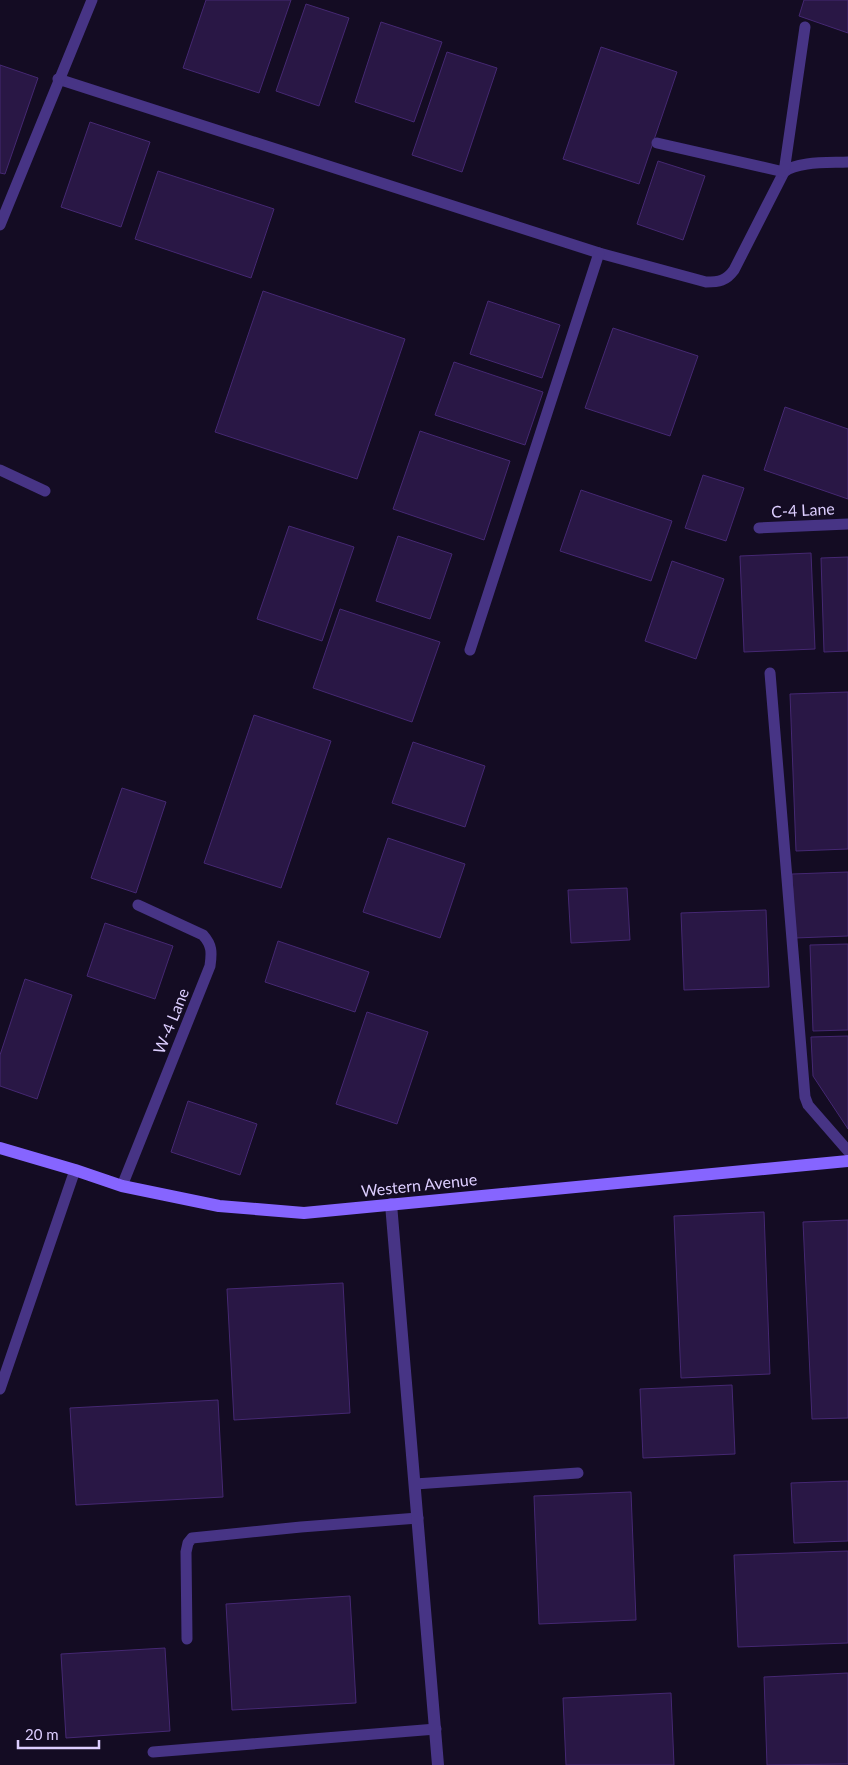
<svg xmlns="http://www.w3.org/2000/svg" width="848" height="1765" font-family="Lato,sans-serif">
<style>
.building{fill:#291745;stroke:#452872}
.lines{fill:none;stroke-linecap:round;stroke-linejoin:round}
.lane{stroke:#473485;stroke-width:11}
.street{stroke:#473485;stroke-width:12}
.secondary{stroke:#8665ff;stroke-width:12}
.labels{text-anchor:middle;stroke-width:4;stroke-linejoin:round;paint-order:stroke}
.street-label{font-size:16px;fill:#ddceff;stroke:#140c23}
</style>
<rect width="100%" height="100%" fill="#140c23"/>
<!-- building -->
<g class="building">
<path d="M206,0H291L259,93L183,68Z"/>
<path d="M804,0H848V33L799,16Z"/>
<path d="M306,4L349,18L319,106L276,91Z"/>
<path d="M381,22L442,42L414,122L355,102Z"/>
<path d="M601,47L677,72L639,184L563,159Z"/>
<path d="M447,52L497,68L462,172L412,155Z"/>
<path d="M0,65L38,78L5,174L0,173Z"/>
<path d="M90,122L150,142L121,227L61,207Z"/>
<path d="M658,161L705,176L683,240L637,224Z"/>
<path d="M158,171L274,209L251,278L135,239Z"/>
<path d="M263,291L405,339L357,479L215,432Z"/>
<path d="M488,301L560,325L542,378L470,354Z"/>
<path d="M613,328L698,356L670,436L585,408Z"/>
<path d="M454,362L543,392L525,445L435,415Z"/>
<path d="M785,407L848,429V499L764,470Z"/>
<path d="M420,431L510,461L484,540L393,509Z"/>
<path d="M703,475L744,488L726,541L685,528Z"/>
<path d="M581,490L672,521L651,581L560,551Z"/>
<path d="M289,526L354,547L322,641L257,619Z"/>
<path d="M398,536L452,554L430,619L376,601Z"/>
<path d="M811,553L815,649L744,652L740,556Z"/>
<path d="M848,557V651L824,652L821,558Z"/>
<path d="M672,561L724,579L696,659L645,641Z"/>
<path d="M340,609L440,642L412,722L313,688Z"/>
<path d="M848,692V849L796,851L790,694Z"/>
<path d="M254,715L331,741L281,888L204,863Z"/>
<path d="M413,742L485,766L465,827L392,803Z"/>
<path d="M122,788L166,802L136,893L91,878Z"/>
<path d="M388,838L465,864L440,938L363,912Z"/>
<path d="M848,872V936L795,938L792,874Z"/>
<path d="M627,888L630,940L571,943L568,890Z"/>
<path d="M766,910L769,987L684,990L681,913Z"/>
<path d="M105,923L173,946L155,999L87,976Z"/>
<path d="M278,941L369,972L355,1012L265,982Z"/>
<path d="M848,944V1030L813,1031L810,945Z"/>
<path d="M25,979L72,995L37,1099L0,1086V1055Z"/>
<path d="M367,1012L428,1032L397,1124L336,1104Z"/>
<path d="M848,1036V1129L813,1076L811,1037Z"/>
<path d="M188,1101L257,1124L240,1175L171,1152Z"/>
<path d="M764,1212L770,1374L681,1378L674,1216Z"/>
<path d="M848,1220V1418L812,1419L803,1222Z"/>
<path d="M343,1283L350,1413L234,1420L227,1289Z"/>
<path d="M732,1385L735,1454L643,1458L640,1389Z"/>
<path d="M218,1400L223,1497L76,1505L70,1408Z"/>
<path d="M848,1481V1541L794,1543L791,1483Z"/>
<path d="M631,1492L636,1620L539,1624L534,1496Z"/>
<path d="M848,1551V1643L738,1647L734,1555Z"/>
<path d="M350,1596L356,1703L232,1710L226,1604Z"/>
<path d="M165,1648L170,1731L66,1738L61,1654Z"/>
<path d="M848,1673V1764L767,1765L764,1677Z"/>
<path d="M671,1693L674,1765H566L563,1698Z"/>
</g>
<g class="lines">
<!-- lane -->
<g class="lane">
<path d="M58,79L599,253L706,282C719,282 726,281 734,270L784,172C797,161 830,163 848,162"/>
<path d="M657,143L784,172L805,27"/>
<path d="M0,225L92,0"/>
<path d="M0,470L45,491"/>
<path d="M759,528L848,524"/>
<path d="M470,650L599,253"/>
<path d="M770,673L805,1097L808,1105L848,1151"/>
<path d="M122,1186L210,966C212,952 212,945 203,935L138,905"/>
<path d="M0,1389L75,1170"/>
<path d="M415,1484L578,1473"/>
<path d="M187,1639L186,1552L188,1543L192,1538L301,1527L418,1518"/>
<path d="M153,1752L436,1729"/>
</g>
<!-- street -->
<path class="street" d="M391,1204L438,1765"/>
<!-- secondary -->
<path class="secondary" d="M0,1148L75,1170L122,1186L219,1206L304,1213L848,1161"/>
</g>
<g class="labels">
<!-- street labels -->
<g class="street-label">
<text transform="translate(803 510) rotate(-3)" y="6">C-4 Lane</text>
<text transform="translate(171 1021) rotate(-68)" y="6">W-4 Lane</text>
<text transform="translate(419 1185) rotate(-6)" y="6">Western Avenue</text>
</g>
</g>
<!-- scale -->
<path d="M18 1740v8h81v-8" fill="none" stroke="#ddceff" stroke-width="2.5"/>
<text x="25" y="1740" font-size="15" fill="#ddceff" stroke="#140c23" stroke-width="4" paint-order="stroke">20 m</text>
</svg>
